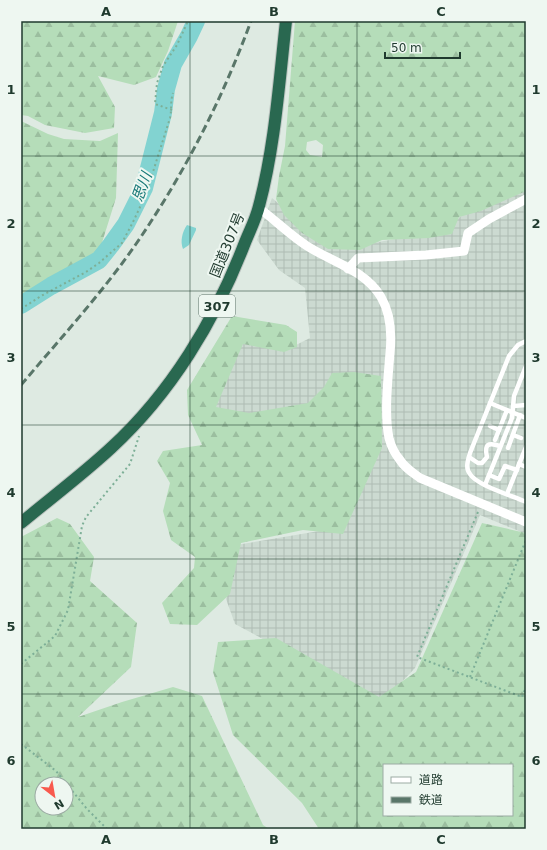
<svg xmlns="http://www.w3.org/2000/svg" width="547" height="850" font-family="'DejaVu Sans','Noto Sans JP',sans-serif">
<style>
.industrial{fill:url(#industrial-grid)}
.forest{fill:url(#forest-firs);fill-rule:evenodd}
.water{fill:#82d3d1}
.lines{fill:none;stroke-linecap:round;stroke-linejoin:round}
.river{stroke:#82d3d1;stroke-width:18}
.highway-casing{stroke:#bcc4c0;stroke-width:14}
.path{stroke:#7daf97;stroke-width:2;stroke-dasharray:2 3;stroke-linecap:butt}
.lane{stroke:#fff;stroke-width:4.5}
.street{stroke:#fff;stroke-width:9}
.highway{stroke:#296850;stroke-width:12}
.rail{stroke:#597669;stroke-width:3;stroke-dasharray:8 4;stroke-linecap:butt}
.grid{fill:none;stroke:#1f3a2e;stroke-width:1;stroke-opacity:0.55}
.labels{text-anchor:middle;stroke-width:4;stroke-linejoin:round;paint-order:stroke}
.shield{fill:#eef7f1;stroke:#5d7368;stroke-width:1}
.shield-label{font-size:13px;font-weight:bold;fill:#1f3a2e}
.street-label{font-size:14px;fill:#1f3a2e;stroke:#eef7f1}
.water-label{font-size:15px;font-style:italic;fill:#177877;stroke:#eef7f1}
.neatline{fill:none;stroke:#1f3a2e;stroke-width:1.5}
.grid-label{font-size:13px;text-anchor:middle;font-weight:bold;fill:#1f3a2e}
</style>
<defs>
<pattern id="industrial-grid" width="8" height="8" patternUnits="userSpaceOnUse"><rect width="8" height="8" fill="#ccdad1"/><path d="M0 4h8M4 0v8" fill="none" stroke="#afbcb4"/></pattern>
<pattern id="forest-firs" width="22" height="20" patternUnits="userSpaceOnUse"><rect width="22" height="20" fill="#b5ddb9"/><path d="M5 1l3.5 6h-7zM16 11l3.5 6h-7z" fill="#9bbe9f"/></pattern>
</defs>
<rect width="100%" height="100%" fill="#deeae2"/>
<!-- industrial -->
<path class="industrial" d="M526,186V534L480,515L415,668L382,703L235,624L226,599L236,545L337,528L309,412L247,421L211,411L241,342L288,349L310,338L305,288L279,270L257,240L272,198L327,244L351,247L445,230L469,209Z"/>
<!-- forest -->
<g class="forest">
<path d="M21,21H178L168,51L156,77L134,85L98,76L115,107L114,128L85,133L45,125L28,116L21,115Z"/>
<path d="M295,21H526V191L481,211L459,217L452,234L429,238L382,240L360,250L328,249L302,233L284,215L276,199L279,176L285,146ZM316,140L323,145L322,157L310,155L306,150L307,142Z"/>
<path d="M21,121L48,134L64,139L100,141L118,133L116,198L100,249L78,266L34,291L21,301Z"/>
<path d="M232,316L286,325L297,332V347L284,352L243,344L216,407L249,413L308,403L324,387L332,373L354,372L381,376L382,448L343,534L303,530L241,543L230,594L197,625L170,624L162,603L194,568L195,557L171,540L163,511L170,483L157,461L163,451L202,445L188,415L187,390Z"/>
<path d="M57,518L70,524L94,557L90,581L137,623L131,667L78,717L122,702L173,687L202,696L263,825L269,829H21V537ZM42,784H66V808H42Z"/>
<path d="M482,523L526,533V829H319L302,803L233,735L213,672L218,642L276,638L379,697L416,672ZM384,765H512V815H384Z"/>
</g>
<!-- water -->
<path class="water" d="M187,225L196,228V230L189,245L183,249C180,242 182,232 187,225Z"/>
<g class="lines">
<!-- river -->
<path class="river" d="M21,305L51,286L99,260L111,245L126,224L144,188L163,113L166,89L173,64L189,36L196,21"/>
<!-- highway casing -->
<g class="highway-casing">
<path id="highway" d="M21,523C51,498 83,474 111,448C171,393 215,320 244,245C249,232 256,219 259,206C275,146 279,83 286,21"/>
</g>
<!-- path -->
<g class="path">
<path d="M172,110L155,104L157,83L163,66L177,45L188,21"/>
<path d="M21,309L41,296L86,272L99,263L122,243L134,220L146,194L170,118C172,109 170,102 173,93"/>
<path d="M478,512L417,657L522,697L526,687"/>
<path d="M21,664L55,636L68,610L82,526L86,517L130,464L139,436"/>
<path d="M470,677L526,540"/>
<path d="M21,744L56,771L87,809L107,829"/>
</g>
<!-- lane -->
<g class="lane">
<path d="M526,341L518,345L509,356L470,453C468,460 465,468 470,474C476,485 513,496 526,502"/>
<path d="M490,403L526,418"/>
<path d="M513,406L526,405"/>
<path d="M490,426L499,430"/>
<path d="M513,435L521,438"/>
<path d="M495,440L507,410"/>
<path d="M508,448L520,415"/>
<path d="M469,457L478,463H482L487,457C484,444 488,442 500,446"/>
<path d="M519,464L526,467"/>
<path d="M489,475L499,479L505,466L517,470"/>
<path d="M485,485L512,418L514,396L526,366"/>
<path d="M507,494L526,447"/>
</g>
<!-- street -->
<g class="street">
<path d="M259,208C275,220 290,235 307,246C332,262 365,270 381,297C391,314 392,333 390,353C388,378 384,414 389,438C391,446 395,454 400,460C405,468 413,473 420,478L526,522"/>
<path d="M348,269L358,258L426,255L464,251L468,233L489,219L526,199"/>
</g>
<!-- highway -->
<use href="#highway" class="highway"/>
<!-- rail -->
<path class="rail" d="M21,385C60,339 102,293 136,244C184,174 222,100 251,21"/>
</g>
<!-- grid -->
<path class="grid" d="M190,21V829M357,21V829M21,156H526M21,291H526M21,425H526M21,559H526M21,694H526"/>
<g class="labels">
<!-- shield labels -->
<rect class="shield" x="199" y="295" width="36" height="22" rx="3"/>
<g class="shield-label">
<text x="217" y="311">307</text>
</g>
<!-- street labels -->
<g class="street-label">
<text transform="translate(227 245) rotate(-68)" y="5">国道307号</text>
</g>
<!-- water labels -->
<g class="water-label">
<text transform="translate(142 187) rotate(-70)" y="5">思川</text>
</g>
</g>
<!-- border -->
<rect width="547" height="850" fill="none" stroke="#eef7f1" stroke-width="44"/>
<!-- legend -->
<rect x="383" y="764" width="130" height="52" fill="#eef7f1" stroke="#9baba3"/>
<rect x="391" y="777" width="20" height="6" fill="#ffffff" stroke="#9baba3"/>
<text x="419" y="784" font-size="12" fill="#1f3a2e">道路</text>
<rect x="391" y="797" width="20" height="6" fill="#597669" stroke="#9baba3"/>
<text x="419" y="804" font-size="12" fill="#1f3a2e">鉄道</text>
<!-- north arrow -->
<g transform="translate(54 796) rotate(149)"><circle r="19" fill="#eef7f1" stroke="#9baba3"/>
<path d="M0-3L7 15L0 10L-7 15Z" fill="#f85a4e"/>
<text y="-6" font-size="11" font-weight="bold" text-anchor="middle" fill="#1f3a2e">N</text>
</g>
<!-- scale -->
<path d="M385 52v6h75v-6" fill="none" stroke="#1f3a2e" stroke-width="2"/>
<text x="391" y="52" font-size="12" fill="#1f3a2e" stroke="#eef7f1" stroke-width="3" paint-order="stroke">50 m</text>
<rect x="22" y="22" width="503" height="806" class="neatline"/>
<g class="grid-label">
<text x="106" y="16">A</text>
<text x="274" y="16">B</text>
<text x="441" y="16">C</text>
<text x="11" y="94">1</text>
<text x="536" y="94">1</text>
<text x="11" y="228">2</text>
<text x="536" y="228">2</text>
<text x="11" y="362">3</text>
<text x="536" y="362">3</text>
<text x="11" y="497">4</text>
<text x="536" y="497">4</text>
<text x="11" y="631">5</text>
<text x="536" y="631">5</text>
<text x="11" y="765">6</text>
<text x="536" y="765">6</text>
<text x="106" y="844">A</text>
<text x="274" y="844">B</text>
<text x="441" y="844">C</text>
</g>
</svg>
